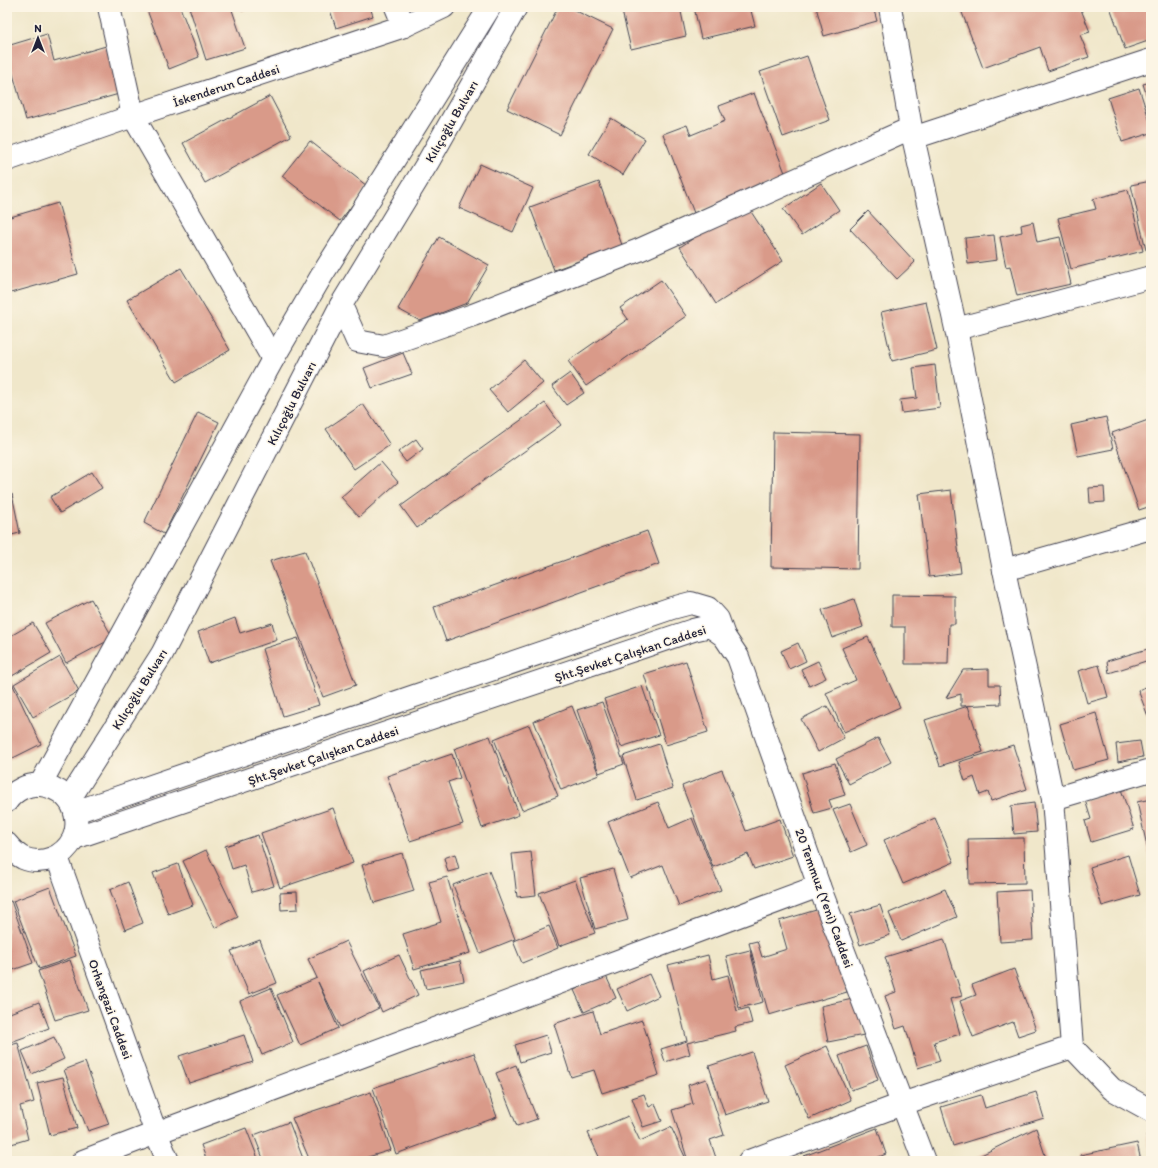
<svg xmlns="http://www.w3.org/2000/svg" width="1158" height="1168" font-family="Itim,sans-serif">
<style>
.building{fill:#d99a89}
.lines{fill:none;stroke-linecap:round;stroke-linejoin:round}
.street-casing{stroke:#414050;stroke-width:24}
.secondary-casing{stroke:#414050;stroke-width:24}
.street{stroke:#fff;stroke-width:22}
.secondary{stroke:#fff;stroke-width:22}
.labels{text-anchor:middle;stroke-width:3;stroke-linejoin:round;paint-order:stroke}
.street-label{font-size:13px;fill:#22223b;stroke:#fcf5e5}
</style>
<rect width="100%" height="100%" fill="#fcf5e5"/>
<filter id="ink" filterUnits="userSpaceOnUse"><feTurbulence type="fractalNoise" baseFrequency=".025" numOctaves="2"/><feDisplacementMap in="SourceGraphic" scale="8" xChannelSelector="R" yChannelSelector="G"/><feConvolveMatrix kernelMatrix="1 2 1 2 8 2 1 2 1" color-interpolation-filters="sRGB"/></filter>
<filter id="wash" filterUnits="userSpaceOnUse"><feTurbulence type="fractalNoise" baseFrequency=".012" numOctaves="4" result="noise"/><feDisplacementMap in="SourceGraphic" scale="16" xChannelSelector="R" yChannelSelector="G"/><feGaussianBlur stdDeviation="0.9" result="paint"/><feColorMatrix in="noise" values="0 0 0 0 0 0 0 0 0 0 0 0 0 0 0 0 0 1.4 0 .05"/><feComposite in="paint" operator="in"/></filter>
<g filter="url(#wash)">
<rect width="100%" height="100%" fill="#f0e7ca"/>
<g id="blocks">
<!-- building -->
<g class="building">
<path d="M156,7H180L199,57L169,69L147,10Z"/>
<path d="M189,7H231L245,48L206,60Z"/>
<path d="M240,7H252L242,11Z"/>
<path d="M329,7H370L373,16L336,28Z"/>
<path d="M558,7H568L613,29L560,135L507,109Z"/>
<path d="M621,7H680L686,36L631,49Z"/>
<path d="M694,7H750L755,26L701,39Z"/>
<path d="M816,7H873L877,21L824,36Z"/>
<path d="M970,7H1080L1090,32L1080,35L1089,57L1048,71L1040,47L983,68L961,10Z"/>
<path d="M1110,7H1151V40L1125,49Z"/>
<path d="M47,34L54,61L106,46L119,94L26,120L7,53V46Z"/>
<path d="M807,56L830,120L783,137L760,72Z"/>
<path d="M1151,82V109L1143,84Z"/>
<path d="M1139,88L1151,125V133L1122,142L1108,98Z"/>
<path d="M754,93L787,178L694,213L663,134L687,125L691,135L725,121L719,106Z"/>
<path d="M270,96L291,136L205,183L183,143Z"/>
<path d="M611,118L645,139L623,175L589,154Z"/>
<path d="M310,141L367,186L340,221L282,176Z"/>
<path d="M480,164L533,188L513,232L459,208Z"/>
<path d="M1151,181V248L1146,250L1131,185Z"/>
<path d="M599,182L622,245L554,270L530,207Z"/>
<path d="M821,183L839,210L802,235L783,209Z"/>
<path d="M1128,190L1143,251L1071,269L1058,218L1096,209L1093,199Z"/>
<path d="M58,203L78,274L7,294V218Z"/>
<path d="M746,204L783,261L716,304L680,247Z"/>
<path d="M868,211L915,262L897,279L850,229Z"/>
<path d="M1033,222L1037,242L1060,237L1071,284L1017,296L1010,266L1006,267L1000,237L1022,232L1021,225Z"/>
<path d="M994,235L997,260L968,264L965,238Z"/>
<path d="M439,237L489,265L467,303L420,321L398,309Z"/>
<path d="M181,268L230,350L176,382L127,300Z"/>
<path d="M661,280L686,316L586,386L568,361L628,319L620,308Z"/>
<path d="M926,302L937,350L892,361L881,312Z"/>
<path d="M403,353L412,374L372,388L364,368Z"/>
<path d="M524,360L543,383L508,412L489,390Z"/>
<path d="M935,365L940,408L902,413L900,400L917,398L913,368Z"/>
<path d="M570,373L584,393L566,405L552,386Z"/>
<path d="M545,403L561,425L417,528L401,506Z"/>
<path d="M363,404L390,445L354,469L326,429Z"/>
<path d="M198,412L219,422L164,534L144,523Z"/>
<path d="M1106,417L1113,449L1078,456L1071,425Z"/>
<path d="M1151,419V506L1139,510L1112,433Z"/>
<path d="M773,432L860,434L858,569L771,567Z"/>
<path d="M416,439L423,449L406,462L398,452Z"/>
<path d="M381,462L398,482L359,517L341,497Z"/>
<path d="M92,472L102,488L60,513L50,497Z"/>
<path d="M1104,487L1105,502L1090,503L1089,488Z"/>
<path d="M951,490L961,573L929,577L919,494Z"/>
<path d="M12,494L20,533L7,536V495Z"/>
<path d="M647,531L659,564L446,641L434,607Z"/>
<path d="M305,551L356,685L323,697L270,561Z"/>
<path d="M892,595L955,596V624H949L948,664H905V627H892Z"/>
<path d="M91,599L113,638L66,663L45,623Z"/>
<path d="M854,599L863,627L832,638L822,610Z"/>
<path d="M235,618L240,633L272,623L277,640L209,663L198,632Z"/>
<path d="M33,623L51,653L7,679V638Z"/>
<path d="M868,637L900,707L844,732L826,693L856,680L842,648Z"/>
<path d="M298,638L319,705L283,716L262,649Z"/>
<path d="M798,643L806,661L789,669L781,651Z"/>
<path d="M1151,648V679H1150L1146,661L1109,673L1107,661Z"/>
<path d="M60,657L79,691L33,717L14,684Z"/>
<path d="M686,661L708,732L666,745L644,674Z"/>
<path d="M818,661L826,678L809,686L801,669Z"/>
<path d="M1099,665L1108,697L1087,703L1078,671Z"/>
<path d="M989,669V685H1000L1001,704L961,706V694L946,698L963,670Z"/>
<path d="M10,679L41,744L7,761V680Z"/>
<path d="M1151,685V724L1138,690Z"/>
<path d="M642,686L659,735L621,747L604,699Z"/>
<path d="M602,702L624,764L599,773L577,710Z"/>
<path d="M572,706L599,775L561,790L534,721Z"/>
<path d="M827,706L844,738L818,752L801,719Z"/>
<path d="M968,706L983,752L940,766L925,720Z"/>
<path d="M1096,713L1109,760L1073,770L1060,724Z"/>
<path d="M529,725L558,796L522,810L494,739Z"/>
<path d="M490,736L519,815L482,828L454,749Z"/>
<path d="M878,738L891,762L849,784L836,759Z"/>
<path d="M1140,741L1143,757L1118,762L1116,744Z"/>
<path d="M659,744L673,788L637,800L623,756Z"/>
<path d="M1013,745L1027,789L991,801L988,792L980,795L974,777L965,781L959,762Z"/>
<path d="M452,754L460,778L448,782L463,824L410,841L387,776Z"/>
<path d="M835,763L845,795L829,800L832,808L814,813L802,773Z"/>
<path d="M722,770L746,831L780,819L793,856L754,869L748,854L713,867L682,786Z"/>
<path d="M1121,789L1134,829L1091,842L1085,821L1091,819L1085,800Z"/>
<path d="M1151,799V859H1150L1137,802Z"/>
<path d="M658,802L669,828L692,818L721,890L679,906L663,865L630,878L608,822Z"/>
<path d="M1034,803L1037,832L1014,834L1011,806Z"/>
<path d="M850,804L867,845L851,852L833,810Z"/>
<path d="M333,808L353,863L280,888L261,833Z"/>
<path d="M935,818L954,862L903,884L884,840Z"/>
<path d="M258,835L274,886L252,892L244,865L232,869L225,846Z"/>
<path d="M1024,838L1025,883L969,884L968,839Z"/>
<path d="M206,850L238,917L215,928L183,861Z"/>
<path d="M531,852L536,895L517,897L512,854Z"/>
<path d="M402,853L414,891L374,903L362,865Z"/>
<path d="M455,854L459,869L448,872L444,858Z"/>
<path d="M1128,855L1140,895L1102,906L1090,867Z"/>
<path d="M178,864L193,905L168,914L153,873Z"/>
<path d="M613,869L628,920L595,929L580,878Z"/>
<path d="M489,871L515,939L480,953L453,885Z"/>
<path d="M447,877L470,953L414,969L403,934L441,922L429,882Z"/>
<path d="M575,880L595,933L559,946L539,893Z"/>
<path d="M128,882L143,923L125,930L110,890Z"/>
<path d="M50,887L76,956L39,969L13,901Z"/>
<path d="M945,889L957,917L901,941L889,913Z"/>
<path d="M1030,890L1033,940L1000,942L997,892Z"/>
<path d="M297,892L298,909L281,910L280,893Z"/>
<path d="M11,901L33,963L7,972V902Z"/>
<path d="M880,905L890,935L860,945L850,914Z"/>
<path d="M823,908L847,992L769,1015L749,943L757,941L762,957L787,949L779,921Z"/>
<path d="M549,926L558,948L522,963L513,941Z"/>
<path d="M944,939L962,996L950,999L960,1034L934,1042L940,1061L918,1068L905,1026L896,1029L885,996L896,992L885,957Z"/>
<path d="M260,940L277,983L249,994L231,951Z"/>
<path d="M346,941L379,1008L340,1027L318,982L338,1028L300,1045L277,995L317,978L308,959Z"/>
<path d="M750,950L763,1002L739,1008L726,956Z"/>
<path d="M399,955L418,995L382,1012L364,971Z"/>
<path d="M708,955L713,979L728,975L737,1011L748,1008L752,1023L735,1027L736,1031L687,1043L690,1054L665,1062L661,1049L687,1041L668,965Z"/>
<path d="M70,960L88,1010L55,1020L38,971Z"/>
<path d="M460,961L464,981L426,989L421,970Z"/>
<path d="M1014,969L1036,1030L1018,1036L1013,1022L973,1037L960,1001L976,995L972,985Z"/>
<path d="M649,974L659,996L627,1011L617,989Z"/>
<path d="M606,976L616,998L584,1012L574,990Z"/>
<path d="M271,988L293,1042L262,1055L240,1001Z"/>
<path d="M857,998L864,1035L828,1042L821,1006Z"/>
<path d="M39,1002L49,1028L11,1042L7,1031V1014Z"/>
<path d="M593,1011L600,1034L642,1020L659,1075L602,1093L594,1070L571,1077L554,1024Z"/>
<path d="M244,1035L253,1062L189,1083L179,1056Z"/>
<path d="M546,1035L551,1052L520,1062L515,1045Z"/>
<path d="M54,1037L64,1059L32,1074L22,1051Z"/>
<path d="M18,1043L34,1102L20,1106L28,1139L8,1145L7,1046Z"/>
<path d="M827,1046L851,1100L809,1119L785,1065Z"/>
<path d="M866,1046L878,1080L851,1090L839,1056Z"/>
<path d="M752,1052L768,1101L725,1115L709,1066Z"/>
<path d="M474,1053L497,1117L396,1154L373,1088Z"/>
<path d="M85,1062L109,1124L88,1131L64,1070Z"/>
<path d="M516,1065L537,1119L517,1126L496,1073Z"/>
<path d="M63,1077L77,1128L50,1135L37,1083Z"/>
<path d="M706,1079L724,1135L710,1140L716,1158L706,1161H688L672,1110L693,1104L688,1085Z"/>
<path d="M371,1092L391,1150L355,1161H310L292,1118Z"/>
<path d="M1036,1092L1044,1118L953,1146L941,1107L981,1095L985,1108Z"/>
<path d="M644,1094L649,1107L655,1104L662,1121L643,1127L632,1098Z"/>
<path d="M628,1116L640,1141L671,1127L687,1161H601L588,1133Z"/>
<path d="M289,1122L304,1161H264L254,1135Z"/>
<path d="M246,1128L259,1161H207L201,1145Z"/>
<path d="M877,1128L886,1154L869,1161H806L804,1156Z"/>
<path d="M1036,1128L1047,1161H969Z"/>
<path d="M1151,1134V1153L1146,1135Z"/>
<path d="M1137,1143L1141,1161H1081L1080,1155Z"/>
</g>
</g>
</g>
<g filter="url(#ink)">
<use href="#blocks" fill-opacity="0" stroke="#414050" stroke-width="1"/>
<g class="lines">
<!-- street casing -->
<g class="street-casing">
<g id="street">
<path d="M109,7L133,116L273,359"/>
<path d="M396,7L404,26"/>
<path d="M890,7L911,128L956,329L1004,570L1053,799L1072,1047L1112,1089L1150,1110H1151"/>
<path d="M913,138L1151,60"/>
<path d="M7,160L133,116L404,26L444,7"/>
<path d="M341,305L357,341L384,346L473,315L639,250L911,128"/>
<path d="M956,329L1151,277"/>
<path d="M1004,570L1151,528"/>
<path d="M1053,799L1151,770"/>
<path d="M75,812L672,608L691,603L708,608L718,619L724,636L738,657L819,886L924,1161"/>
<path d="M74,838L693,630L710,626L724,636"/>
<path d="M83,1161L156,1133L819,886"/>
<path d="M749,1161L902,1104L1072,1047"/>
</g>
</g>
<!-- secondary casing -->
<g class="secondary-casing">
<g id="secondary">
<path d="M40,785L273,359L322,275L490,7"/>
<path d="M69,800L162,654L341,305L428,162L516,7"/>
<path d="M7,801C14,791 28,783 41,785C59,787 74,800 76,818C77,825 76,833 73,839C64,857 42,866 23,858C17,855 12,850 7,844"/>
<path d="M57,857L156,1133L168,1161"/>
</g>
</g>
<!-- street -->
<use href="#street" class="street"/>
<!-- secondary -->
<use href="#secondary" class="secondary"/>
</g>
</g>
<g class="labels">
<!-- street labels -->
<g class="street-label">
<text transform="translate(226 85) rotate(-18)" y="5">İskenderun Caddesi</text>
<text transform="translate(451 121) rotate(-60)" y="5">Kılıçoğlu Bulvarı</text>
<text transform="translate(291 403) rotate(-63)" y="5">Kılıçoğlu Bulvarı</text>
<text transform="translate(630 653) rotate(-18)" y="5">Şht.Şevket Çalışkan Caddesi</text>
<text transform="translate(139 689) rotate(-58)" y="5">Kılıçoğlu Bulvarı</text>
<text transform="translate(323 755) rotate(-19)" y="5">Şht.Şevket Çalışkan Caddesi</text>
<text transform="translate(825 898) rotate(70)" y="5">20 Temmuz (Yeni) Caddesi</text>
<text transform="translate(111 1009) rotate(70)" y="5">Orhangazi Caddesi</text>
</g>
</g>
<!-- margin -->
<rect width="1158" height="1168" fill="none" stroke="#fcf5e5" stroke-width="24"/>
<!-- north arrow -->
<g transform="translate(38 38)" stroke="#fcf5e5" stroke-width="3" paint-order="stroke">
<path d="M0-3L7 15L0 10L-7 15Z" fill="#22223b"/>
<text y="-6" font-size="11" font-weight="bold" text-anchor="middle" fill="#22223b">N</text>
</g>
</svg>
